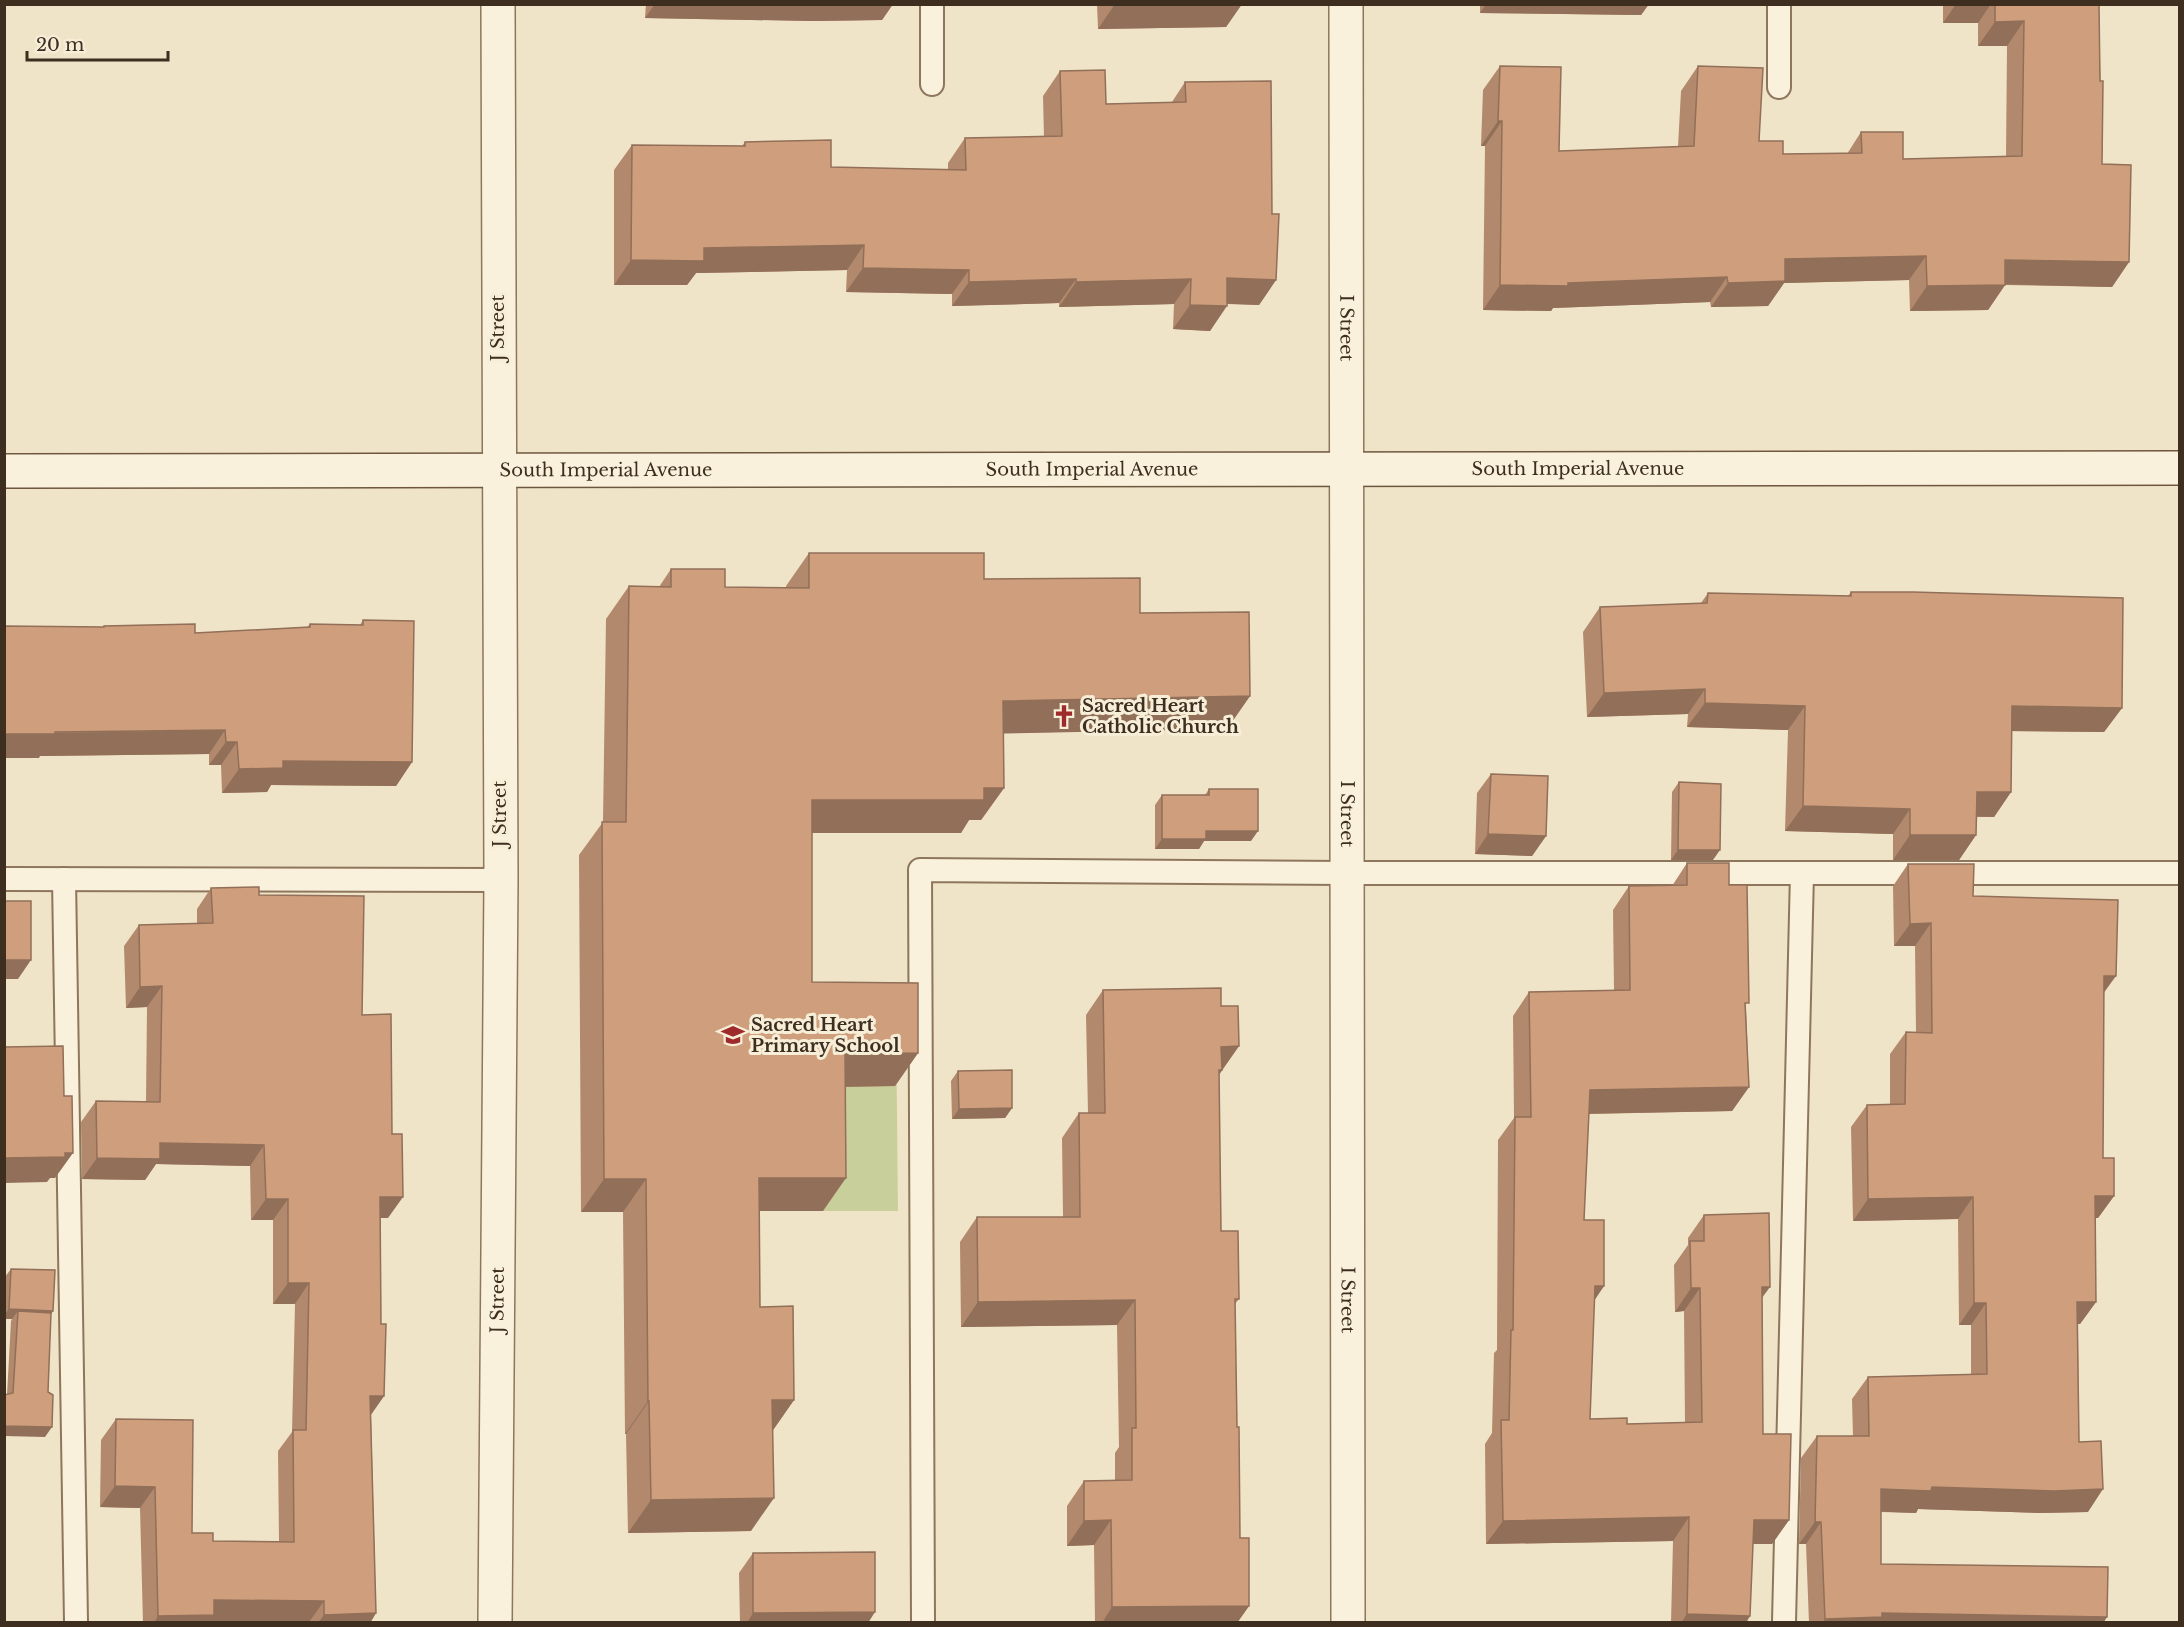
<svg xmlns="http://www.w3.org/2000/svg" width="2184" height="1627" font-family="'Libre Baskerville',serif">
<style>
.green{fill:#c9cf9b}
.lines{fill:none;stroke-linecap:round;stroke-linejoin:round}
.lane-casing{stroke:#8d765c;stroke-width:26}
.street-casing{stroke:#8d765c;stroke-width:36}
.secondary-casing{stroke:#6f573f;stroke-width:36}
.lane{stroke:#faf1dc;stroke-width:22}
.street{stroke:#faf1dc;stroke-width:33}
.secondary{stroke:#faf1dc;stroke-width:33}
.wall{fill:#b2896c}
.shaded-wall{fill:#916f58}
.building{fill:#cf9f7d;stroke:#916f58;stroke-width:1.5}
.labels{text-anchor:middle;stroke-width:6;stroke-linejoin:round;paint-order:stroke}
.street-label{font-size:18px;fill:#3d2e20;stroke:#f7eed8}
.poi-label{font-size:18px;font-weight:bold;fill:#3d2e20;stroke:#f7eed8;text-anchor:start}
</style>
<rect width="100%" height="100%" fill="#f0e4c8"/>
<!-- green -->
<path class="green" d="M822,1014H896L898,1211H823Z"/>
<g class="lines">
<!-- lane casing -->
<g class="lane-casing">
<g id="lane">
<path d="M932,4V84"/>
<path d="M1779,87V4"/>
<path d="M4,879L501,880"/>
<path d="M64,879L76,1622"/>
<path d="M923,1622L920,870L1346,873H2180"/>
<path d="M1784,1622L1802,873"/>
</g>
</g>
<!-- street casing -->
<g class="street-casing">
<g id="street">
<path id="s1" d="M1346,4L1348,1622"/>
<path id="s2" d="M495,1622L501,880L498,4"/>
</g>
</g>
<!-- secondary casing -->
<g class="secondary-casing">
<g id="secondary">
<path id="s3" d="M4,471L2180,468"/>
</g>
</g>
<!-- lane -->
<use href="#lane" class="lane"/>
<!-- street -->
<use href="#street" class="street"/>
<!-- secondary -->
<use href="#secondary" class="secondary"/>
</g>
<!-- wall -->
<g class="wall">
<path d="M646,4H893L882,20L813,21L645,18Z"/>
<path d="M1097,4H1242L1226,27L1098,29Z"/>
<path d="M1480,4H1649L1641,15L1480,13Z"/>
<path d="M1943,4H2099L2102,164L2129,262L2112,287L2005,285L1988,310L1910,311L1909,280L1784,283L1768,306L1711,307L1710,302L1553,308L1551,311L1483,310L1485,146H1481L1483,90L1500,66L1559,151L1678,147L1681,91L1698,66L1759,141L1783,154H1847L1861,132L1903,159L2006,157L2007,46H1978V23H1943Z"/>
<path d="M1060,71L1106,104L1172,102L1185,82L1272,214L1276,280L1259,305L1227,304L1210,331L1173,329L1174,304L1059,307V303L952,306V294L846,292L847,270L696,273L687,285H614V170L632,145L742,146L745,142L831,167L948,170V163L965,138L1044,137L1043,96Z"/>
<path d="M809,553L984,579L1140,613L1250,696L1227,729L1004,733V788L981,820H969L961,833H812V982L918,1053L895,1086L846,1087L823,1211H759L760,1307L794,1400L773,1430L751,1531L628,1533L626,1434H625L623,1212H581L579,855L603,822L606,619L629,586L659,587L671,569L725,587L786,588V586Z"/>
<path d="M1851,592L2122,708L2104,732L2012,731L2011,792L1994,817H1976V835L1959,860H1893V834L1785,831L1788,730L1687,727L1688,714L1587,717L1583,632L1600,607L1701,603L1708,593L1848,596Z"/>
<path d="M363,620L412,762L396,786L271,785L267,792L222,793L221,765H209V754L40,756L39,758L104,626L195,633L307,627L310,624L360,625Z"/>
<path d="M1491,774L1546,836L1532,856L1475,854L1477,793Z"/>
<path d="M1679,782L1713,860H1671L1672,792Z"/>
<path d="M1209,789L1251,841H1204L1199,849H1155V805L1162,795H1205Z"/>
<path d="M1687,863L1729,885L1746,1008L1749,1087L1732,1111L1589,1114L1584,1220L1604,1286L1594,1300L1590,1419L1627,1424L1685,1423L1684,1311L1675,1312L1674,1265L1688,1245V1238L1704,1215L1762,1298L1763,1434L1789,1520L1772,1544H1753L1746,1623H1671L1673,1541L1486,1544L1485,1444L1492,1433L1494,1353L1497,1350L1498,1140L1514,1118L1513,1016L1529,992L1614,991L1613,910L1629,886H1672Z"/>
<path d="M1908,864L1973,896L2104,992L2103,1158L2114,1196L2098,1218H2095L2096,1302L2080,1324H2078L2079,1442L2088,1512L2039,1513L1918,1509L1916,1513L1881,1512V1564L2107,1617L2103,1623H1809L1806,1544H1799L1801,1458L1817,1436H1853L1852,1399L1868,1377L1971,1374V1325H1959L1958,1219L1853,1221L1851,1127L1867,1105H1890V1054L1906,1032H1916L1915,946H1894L1893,886Z"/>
<path d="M211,888L259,895L362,1015L388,1218H380L381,1324L384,1396L371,1415L376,1613L370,1623L210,1621L209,1623H143L140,1508L100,1507L101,1440L116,1419L192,1533L213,1541H279L278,1451L292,1432L295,1304H273V1220H251L250,1166L156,1164L145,1180L82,1179L81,1122L96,1101L146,1102L147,1007L126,1008L124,946L139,925L197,923V909Z"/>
<path d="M1103,990L1221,1006L1239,1046L1219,1075L1221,1231L1239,1299L1235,1304L1237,1427L1240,1538L1249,1606L1237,1623H1095L1094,1545L1067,1546V1506L1084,1481L1115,1480V1453L1119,1447L1117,1325L961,1327L960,1242L977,1217H1063L1062,1138L1079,1113H1088L1086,1015Z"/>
<path d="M958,1071L1012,1108L1005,1118L952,1119L951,1081Z"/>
<path d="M11,1269L53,1311L51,1314L45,1437L7,1395L11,1321L12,1319H4V1278Z"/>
<path d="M753,1553L868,1623H740L739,1573Z"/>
</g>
<!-- shaded-wall -->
<g class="shaded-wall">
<path d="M655,4H893L882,20L813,21L645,18Z"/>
<path d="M1115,4H1242L1226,27L1098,29Z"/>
<path d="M1486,4H1649L1641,15L1480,13Z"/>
<path d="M1956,4H1991L1978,23H1943Z"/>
<path d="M2024,21L2007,46H1978L1995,22Z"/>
<path d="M1498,121H1502L1485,146H1481Z"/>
<path d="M864,245L847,270L696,273L687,285H614L631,260L704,248Z"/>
<path d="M1926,256L1909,280L1784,283L1768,306L1711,307L1728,283L1785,259Z"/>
<path d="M2005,260L2129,262L2112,287L1988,284Z"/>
<path d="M863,268L969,270L952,294L846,292Z"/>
<path d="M1727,277L1710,302L1553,308L1551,311L1483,310L1500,285Z"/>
<path d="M1227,278L1276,280L1259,305L1210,303Z"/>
<path d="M1076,279L1059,303L952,306L969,282Z"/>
<path d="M1191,279L1174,304L1059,307L1076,282Z"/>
<path d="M2005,285L1988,310L1910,311L1927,286Z"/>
<path d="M1190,305L1227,306L1210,331L1173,329Z"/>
<path d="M1705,689L1688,714L1587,717L1604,693Z"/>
<path d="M1250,696L1227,729L980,734L1003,701Z"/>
<path d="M1705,703L1805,706L1788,730L1687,727Z"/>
<path d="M2012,706L2122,708L2104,732L1995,731Z"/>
<path d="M225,730L209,754L40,756L39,758H4V734Z"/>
<path d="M226,742H237L221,765H209Z"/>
<path d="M283,761L412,762L396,786L271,785L267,792L222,793L239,769Z"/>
<path d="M984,788H1004L981,820H969L961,833H789L812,800Z"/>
<path d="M1977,792H2011L1994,817L1960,816Z"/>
<path d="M1803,806L1910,809L1893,834L1785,831Z"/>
<path d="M1206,831H1258L1251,841H1204L1199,849H1155L1162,839Z"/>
<path d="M1488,834L1546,836L1532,856L1475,854Z"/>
<path d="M1910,835H1976L1959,860H1893Z"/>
<path d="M1678,850H1720L1713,860H1671Z"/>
<path d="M1931,923L1915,946H1894L1910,924Z"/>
<path d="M4,960H31L18,979H4Z"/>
<path d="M2104,976H2116L2100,998Z"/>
<path d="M162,986L147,1007L126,1008L140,987Z"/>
<path d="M1239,1046L1205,1094L1221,1047Z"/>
<path d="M918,1053L895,1086L822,1087L845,1054Z"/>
<path d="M1749,1087L1732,1111L1573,1114L1590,1090Z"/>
<path d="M1012,1108L1005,1118L952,1119L959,1109Z"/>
<path d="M160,1143L264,1145L250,1166L156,1164L145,1180L82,1179L97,1158Z"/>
<path d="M65,1153H73L55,1178H50L47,1182L4,1183V1158Z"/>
<path d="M759,1178H846L823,1211H736Z"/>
<path d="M604,1179H646L623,1212H581Z"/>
<path d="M2095,1196H2114L2098,1218H2079Z"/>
<path d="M380,1197H403L388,1218H365Z"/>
<path d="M1973,1197L1958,1219L1853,1221L1868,1199Z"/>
<path d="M266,1199H288L273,1220H251Z"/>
<path d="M288,1283H309L295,1304H273Z"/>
<path d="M1595,1286H1604L1588,1310Z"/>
<path d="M1762,1287H1770L1753,1310Z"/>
<path d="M1691,1288H1700L1684,1311L1675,1312Z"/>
<path d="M1135,1300L1117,1325L961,1327L978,1302Z"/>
<path d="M2077,1302H2096L2080,1324H2062Z"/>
<path d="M1974,1303H1986L1971,1325H1959Z"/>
<path d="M9,1309L53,1311L46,1321L18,1311L12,1319H4V1315Z"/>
<path d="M370,1396H384L369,1417Z"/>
<path d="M772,1400H794L771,1433Z"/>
<path d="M648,1401H649L626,1434H625Z"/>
<path d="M4,1426L52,1427L45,1437L4,1436Z"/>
<path d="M115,1486L155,1487L140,1508L100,1507Z"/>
<path d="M1932,1487L2103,1489L2088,1512L2039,1513L1918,1509L1916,1513L1866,1511L1881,1489Z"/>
<path d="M774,1498L751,1531L628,1533L651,1500Z"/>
<path d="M1689,1517L1673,1541L1486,1544L1503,1521Z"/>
<path d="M1111,1520L1094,1545L1067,1546L1084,1521Z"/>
<path d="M1754,1520H1789L1772,1544H1737Z"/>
<path d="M1815,1522H1821L1806,1544H1799Z"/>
<path d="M214,1600L324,1601L309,1622L210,1621L209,1623H154L158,1616Z"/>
<path d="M1249,1606L1237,1623H1102L1112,1607Z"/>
<path d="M875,1612L868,1623H747L753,1613Z"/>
<path d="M376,1613L370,1623H318L324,1615Z"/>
<path d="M1882,1613L2107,1617L2103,1623H1823L1825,1619Z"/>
<path d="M1687,1614L1750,1616L1746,1623H1681Z"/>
</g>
<!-- building -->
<g class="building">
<path d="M1995,4H2099L2100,81H2103L2102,164L2131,165L2129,262L2005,260V285L1927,286L1926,256L1785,259V281L1728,283L1727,277L1568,283V286L1500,285L1502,121H1498L1500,66L1561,67L1559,151L1694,146L1698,66L1763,68L1759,141H1783V154L1862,153L1861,132H1903V159L2022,156L2024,21L1995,22Z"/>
<path d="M1105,70L1106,104L1186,102L1185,82L1271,81L1272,214H1279L1276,280L1227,278V306L1190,305L1191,279L1076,282V279L969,282V270L863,268L864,245L704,248V261L631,260L632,145L745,146V142L831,140V167L966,170L965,138L1062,136L1060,71Z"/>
<path d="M809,553H984V579L1140,578V613L1249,612L1250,696L1003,701L1004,788H984V800H812V982L918,983V1053L845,1054L846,1178H759L760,1307L793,1306L794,1400H772L774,1498L651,1500L649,1401H648L646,1179H604L602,822H626L629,586L671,587V569H725V587L809,588Z"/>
<path d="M1851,592H1913L2123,598L2122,708L2012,706L2011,792H1977L1976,835H1910V809L1803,806L1805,706L1705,703V689L1604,693L1600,607L1707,603L1708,593L1851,596Z"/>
<path d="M363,620L414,621L412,762L283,761V768L239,769L237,742H226L225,730L55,732V734H4V626L104,627V626L195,624V633L310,627V624L363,625Z"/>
<path d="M1491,774L1548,776L1546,836L1488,834Z"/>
<path d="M1679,782L1721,784L1720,850H1678Z"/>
<path d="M1209,789H1258V831H1206V839H1162V795H1209Z"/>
<path d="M1687,863H1729V885H1747L1749,1003H1745L1749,1087L1590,1090L1584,1220H1604V1286H1595L1590,1419L1627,1418V1424L1702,1422L1700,1288H1691L1690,1241H1704V1215L1769,1213L1770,1287H1762L1763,1434H1791L1789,1520H1754L1750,1616L1687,1614L1689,1517L1503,1521L1501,1420H1509L1511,1330H1513L1515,1117H1531L1529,992L1630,990L1629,886L1687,885Z"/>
<path d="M1908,864H1974L1973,896L2118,900L2116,976H2104L2103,1158H2114V1196H2095L2096,1302H2077L2079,1442L2101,1441L2103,1489L2054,1491L1932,1487L1931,1491L1881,1489V1564L2108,1567L2107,1617L1882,1613V1617L1825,1619L1821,1522H1815L1817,1436H1869L1868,1377L1987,1374L1986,1303H1974L1973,1197L1868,1199L1867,1105L1905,1104L1906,1032L1932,1033L1931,923L1910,924Z"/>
<path d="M259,887V895L364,896L362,1015L391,1014L392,1134H402L403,1197H380L381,1324H386L384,1396H370L376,1613L324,1615V1601L214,1600V1615L158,1616L155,1487L115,1486L116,1419L193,1420L192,1533H213V1541L294,1542L293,1430H306L309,1283H288V1199H266L264,1145L160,1143V1159L97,1158L96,1101L160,1102L162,986L140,987L139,925L213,923L211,888Z"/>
<rect x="4" y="901" width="27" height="59"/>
<path d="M1221,988V1006H1238L1239,1046L1221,1047L1222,1070H1219L1221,1231H1238L1239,1299H1235L1237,1427H1239L1240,1538H1249V1606L1112,1607L1111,1520L1084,1521V1481L1132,1480V1428H1136L1135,1300L978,1302L977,1217H1080L1079,1113H1105L1103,990Z"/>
<path d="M63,1046L64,1096H72L73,1153H65V1157L4,1158V1047Z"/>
<path d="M1012,1070V1108L959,1109L958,1071Z"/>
<path d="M11,1269L55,1270L53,1311L9,1309Z"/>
<path d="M18,1311L51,1313L48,1392L53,1395L52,1427L4,1426V1395L13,1393Z"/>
<path d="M875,1552V1612L753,1613V1553Z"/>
</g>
<!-- icons -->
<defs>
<g id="church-bare" transform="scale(1.8)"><path d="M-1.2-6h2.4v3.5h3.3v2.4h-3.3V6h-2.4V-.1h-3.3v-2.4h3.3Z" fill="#9e2a2b" stroke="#f7eed8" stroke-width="2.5" paint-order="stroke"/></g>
<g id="school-bare" transform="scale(1.8)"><path d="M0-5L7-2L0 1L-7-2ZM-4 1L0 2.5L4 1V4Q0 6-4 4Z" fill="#9e2a2b" stroke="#f7eed8" stroke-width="2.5" paint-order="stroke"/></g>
</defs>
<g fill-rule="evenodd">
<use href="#church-bare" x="1064" y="716"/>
<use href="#school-bare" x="733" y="1035"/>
</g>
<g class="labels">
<!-- street labels -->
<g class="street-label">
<text transform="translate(498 328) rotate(-90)" y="6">J Street</text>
<text dy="6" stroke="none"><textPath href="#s1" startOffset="324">I Street</textPath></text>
<text dy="6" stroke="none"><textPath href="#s3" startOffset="1088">South Imperial Avenue</textPath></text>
<text dy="6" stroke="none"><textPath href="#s3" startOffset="1574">South Imperial Avenue</textPath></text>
<text dy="6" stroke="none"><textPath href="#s3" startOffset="602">South Imperial Avenue</textPath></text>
<text transform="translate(500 814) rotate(-90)" y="6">J Street</text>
<text dy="6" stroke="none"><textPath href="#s1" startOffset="810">I Street</textPath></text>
<text dy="6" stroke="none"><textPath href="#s2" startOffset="322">J Street</textPath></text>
<text dy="6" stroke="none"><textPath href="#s1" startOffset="1296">I Street</textPath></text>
</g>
<!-- poi labels -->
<g class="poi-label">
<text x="1082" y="712">Sacred Heart<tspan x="1082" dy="21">Catholic Church</tspan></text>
<text x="751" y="1031">Sacred Heart<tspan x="751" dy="21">Primary School</tspan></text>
</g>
</g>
<!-- border -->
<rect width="2184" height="1627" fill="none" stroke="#3d2e20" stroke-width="12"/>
<!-- scale -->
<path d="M27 51v9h141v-9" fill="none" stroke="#3d2e20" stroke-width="3"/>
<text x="36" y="51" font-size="18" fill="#3d2e20" stroke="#f7eed8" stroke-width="4.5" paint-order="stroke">20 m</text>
</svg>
